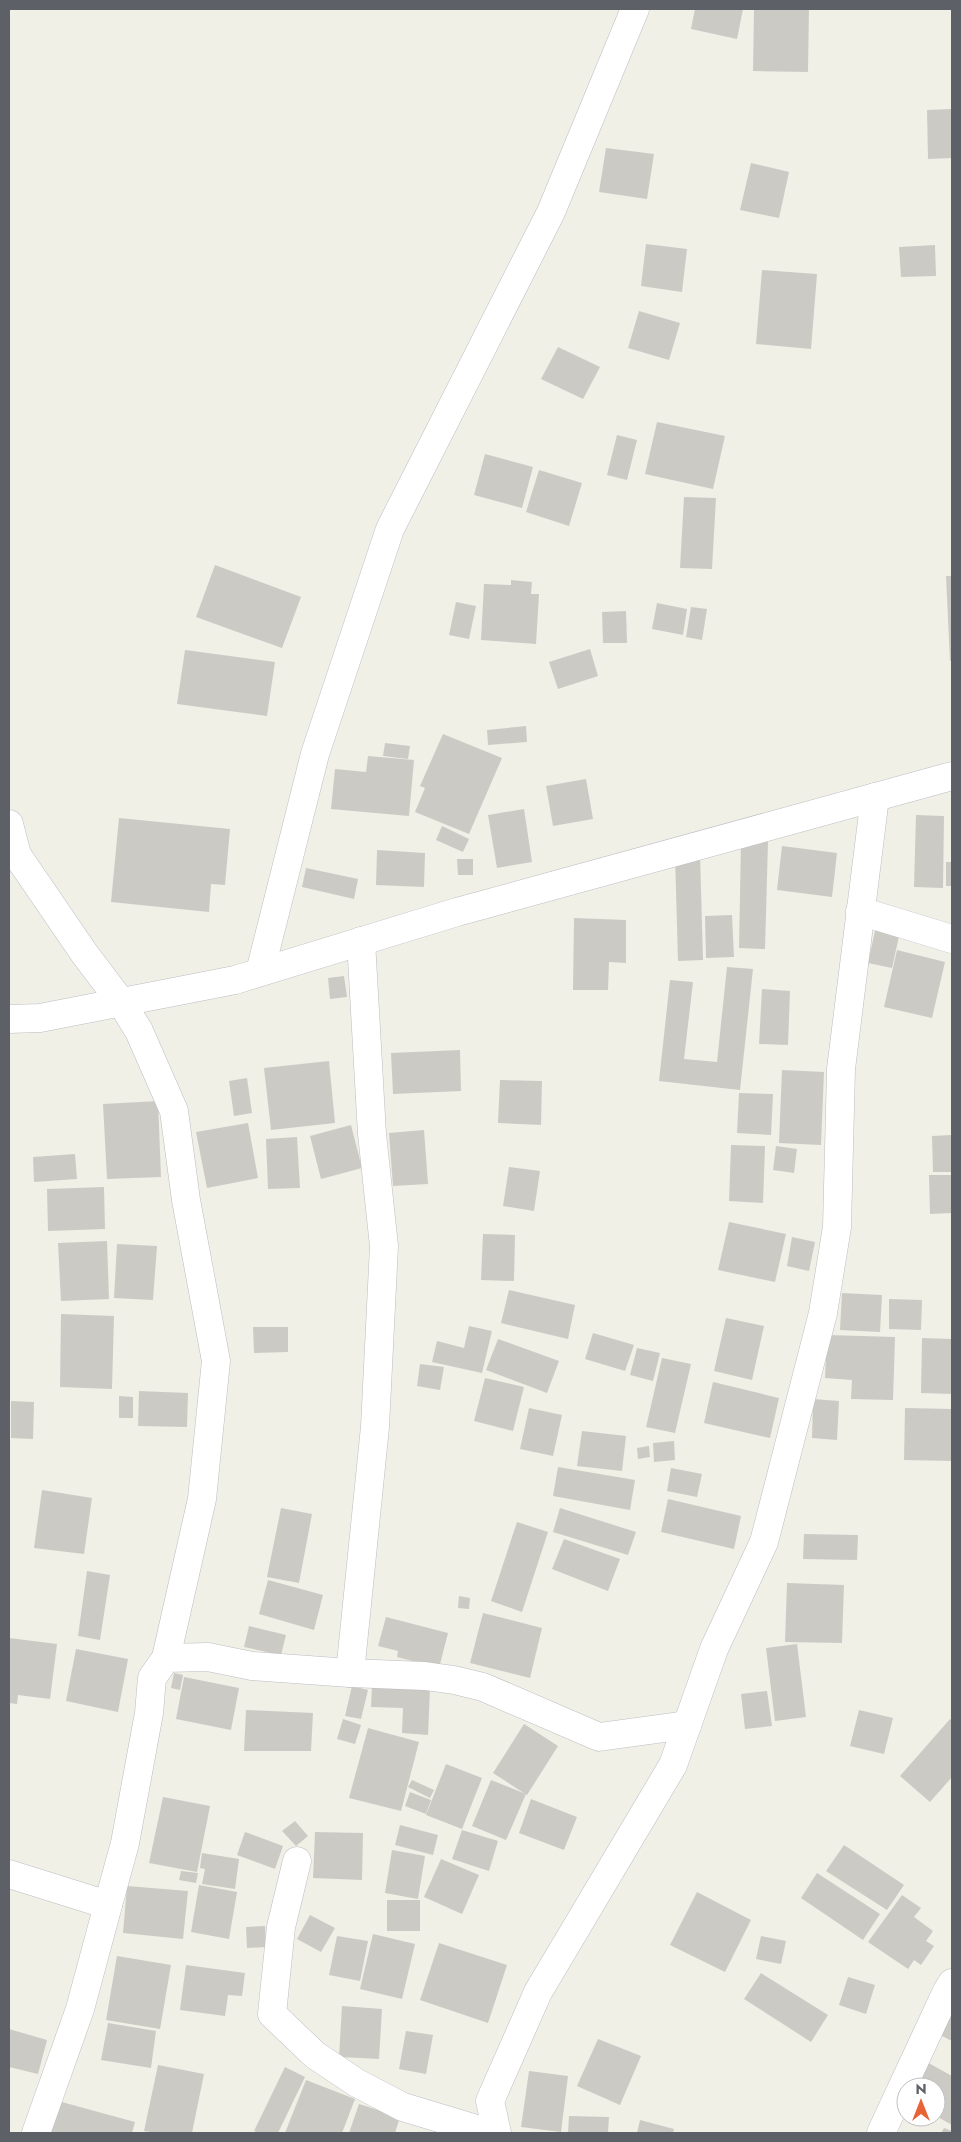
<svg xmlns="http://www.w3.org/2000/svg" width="961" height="2142" font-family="Jost,sans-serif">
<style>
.building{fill:#cccac4}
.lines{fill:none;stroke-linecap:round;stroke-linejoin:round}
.minor-casing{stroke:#bbbdc2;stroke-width:29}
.minor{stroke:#fff;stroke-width:28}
</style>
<rect width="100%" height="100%" fill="#f0f0e7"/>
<!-- building -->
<g class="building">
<path d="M695,9H743L737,39L691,29Z"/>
<path d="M754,9H809L808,72L753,71Z"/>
<path d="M952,109V158L928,159L927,110Z"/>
<path d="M606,148L654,154L647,199L599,192Z"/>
<path d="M751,163L789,172L779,218L740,210Z"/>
<path d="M646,244L687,249L682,292L641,286Z"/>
<path d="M935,245L936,276L901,277L899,247Z"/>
<path d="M762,270L817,274L811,349L756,344Z"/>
<path d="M639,311L680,323L669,360L628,348Z"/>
<path d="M558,347L600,367L583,399L541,379Z"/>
<path d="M657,422L725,436L713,489L645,474Z"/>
<path d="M617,435L637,440L627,480L607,475Z"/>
<path d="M485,454L533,467L522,508L474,495Z"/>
<path d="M539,470L582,483L569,526L526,512Z"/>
<path d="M684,497L716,498L712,569L680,568Z"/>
<path d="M215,565L301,597L282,648L196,617Z"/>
<path d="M946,576H952V660L950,661Z"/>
<path d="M511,580L532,582L531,594H539L536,644L481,640L484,584L511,585Z"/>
<path d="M456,602L476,606L469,639L449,635Z"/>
<path d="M657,603L687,609L683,635L652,629Z"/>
<path d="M691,607L707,609L702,640L686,637Z"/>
<path d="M626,611L627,643H603L602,612Z"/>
<path d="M590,649L598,676L558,689L549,662Z"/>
<path d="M185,650L275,662L267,716L177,704Z"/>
<path d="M526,726L527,742L488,745L487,730Z"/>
<path d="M443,734L502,758L469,834L415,812L425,788L420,786Z"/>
<path d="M385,743L410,746L408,759L383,756Z"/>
<path d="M368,756L414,760L409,816L331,809L335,769L366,772Z"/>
<path d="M586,779L593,819L553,826L546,786Z"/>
<path d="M524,809L532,862L497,868L488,815Z"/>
<path d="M916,815L944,816L943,888L914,887Z"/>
<path d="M119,818L230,829L225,885L211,884L209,912L111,902Z"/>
<path d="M442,826L469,839L463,852L436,840Z"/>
<path d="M741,841L768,842L765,949L739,948Z"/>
<path d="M782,846L837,853L832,897L777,890Z"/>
<path d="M377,850L425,853L424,887L376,885Z"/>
<path d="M700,854L703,960L678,961L675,855Z"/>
<path d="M457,859H473V875H458Z"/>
<rect x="946" y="862" width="6" height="24"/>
<path d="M306,868L358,879L354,899L302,887Z"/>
<path d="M732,915L734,957L706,958L705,916Z"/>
<path d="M574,918L626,920V963L609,962L608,990H573Z"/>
<path d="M877,922L901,927L892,968L868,963Z"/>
<path d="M897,950L945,962L932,1018L884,1007Z"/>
<path d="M727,967L753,969L740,1090L659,1081L670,980L693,982L684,1059L717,1062Z"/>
<path d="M344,976L347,997L330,999L328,978Z"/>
<path d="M762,989L790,991L788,1045L759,1044Z"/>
<path d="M460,1050L461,1091L393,1094L391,1053Z"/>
<path d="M329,1061L335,1123L271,1130L264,1068Z"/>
<path d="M782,1070L824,1072L821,1145L779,1143Z"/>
<path d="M247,1078L252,1113L234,1116L229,1081Z"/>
<path d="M500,1080L542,1081L541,1125L498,1123Z"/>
<path d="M739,1093L773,1094L771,1135L737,1133Z"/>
<path d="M158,1101L161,1177L107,1179L103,1104Z"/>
<path d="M248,1123L258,1178L207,1188L196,1132Z"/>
<path d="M351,1125L362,1168L321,1179L310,1136Z"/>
<path d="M424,1130L428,1184L393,1186L389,1133Z"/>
<path d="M952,1135V1172H933L932,1136Z"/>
<path d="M297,1137L300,1188L268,1189L266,1139Z"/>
<path d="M731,1145L765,1146L763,1203L729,1201Z"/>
<path d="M776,1146L797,1149L794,1173L773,1170Z"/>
<path d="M75,1154L77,1179L34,1182L33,1157Z"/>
<path d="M509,1167L540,1171L534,1211L503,1206Z"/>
<path d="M929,1175H952V1213L930,1214Z"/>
<path d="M104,1187L105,1229L48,1231L47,1189Z"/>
<path d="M729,1222L786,1234L775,1282L718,1270Z"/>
<path d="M483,1234L515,1235L514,1281L481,1280Z"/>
<path d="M792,1237L815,1242L809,1271L787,1266Z"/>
<path d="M107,1241L109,1299L61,1301L58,1243Z"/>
<path d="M117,1244L157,1246L153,1300L114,1298Z"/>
<path d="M509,1290L575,1305L568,1339L501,1323Z"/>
<path d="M842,1293L882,1295L880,1332L840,1330Z"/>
<path d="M889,1299L922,1300L921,1330L889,1329Z"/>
<path d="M61,1314L114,1316L112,1389L60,1387Z"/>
<path d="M726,1318L764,1326L752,1380L714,1371Z"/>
<path d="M469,1326L492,1331L482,1373L432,1362L437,1341L464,1348Z"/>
<path d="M253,1327H288V1352L254,1353Z"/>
<path d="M593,1333L634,1345L625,1371L585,1359Z"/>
<path d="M827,1335L895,1337L893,1400L851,1399L852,1380L825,1378Z"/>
<path d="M922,1338L952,1339V1394L921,1393Z"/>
<path d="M498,1339L559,1361L547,1393L486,1370Z"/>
<path d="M637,1348L660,1353L653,1381L630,1375Z"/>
<path d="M662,1358L691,1364L675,1433L646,1427Z"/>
<path d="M420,1364L444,1367L440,1390L417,1386Z"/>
<path d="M485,1378L524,1387L513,1431L474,1421Z"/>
<path d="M713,1382L779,1398L770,1438L704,1423Z"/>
<path d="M139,1391L188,1393L187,1427L138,1426Z"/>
<path d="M119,1396L133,1397V1418H119Z"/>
<path d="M813,1399L839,1401L837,1440L812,1438Z"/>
<path d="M11,1401L34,1402L33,1439L11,1438Z"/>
<path d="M529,1408L562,1415L553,1456L520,1449Z"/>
<path d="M905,1408L952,1409V1461L904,1460Z"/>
<path d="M582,1431L626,1436L622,1471L577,1466Z"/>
<path d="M674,1441L675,1460L654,1462L653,1443Z"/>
<path d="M649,1446L650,1457L638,1459L637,1448Z"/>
<path d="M558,1467L635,1480L630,1510L553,1496Z"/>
<path d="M671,1468L702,1474L697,1497L667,1491Z"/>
<path d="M42,1490L92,1498L84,1554L34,1548Z"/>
<path d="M668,1499L741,1516L734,1549L661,1532Z"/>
<path d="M281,1508L312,1514L299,1583L267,1577Z"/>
<path d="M560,1508L636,1532L628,1555L553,1532Z"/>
<path d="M517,1522L548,1532L522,1612L491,1601Z"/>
<path d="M804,1534L858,1535L857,1560L803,1559Z"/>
<path d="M564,1539L620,1559L608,1591L552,1569Z"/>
<path d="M87,1571L110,1575L100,1640L78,1636Z"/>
<path d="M268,1580L323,1595L314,1630L259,1614Z"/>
<path d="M787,1583L844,1585L842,1643L785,1642Z"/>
<path d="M459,1596L470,1598L469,1609L458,1608Z"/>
<path d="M483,1613L542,1628L530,1678L470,1663Z"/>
<path d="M386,1617L448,1633L439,1668L397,1657L398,1651L378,1646Z"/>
<path d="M249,1626L286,1635L281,1655L244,1647Z"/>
<path d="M9,1638L57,1644L50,1699L18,1695L17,1704L9,1703Z"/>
<path d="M797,1644L806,1717L775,1721L766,1648Z"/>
<path d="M76,1649L128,1659L118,1712L66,1701Z"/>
<path d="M174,1673L183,1675L180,1690L171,1688Z"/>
<path d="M184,1677L239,1688L231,1730L176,1719Z"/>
<path d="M352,1686L368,1690L361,1719L345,1716Z"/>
<path d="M372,1686L430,1689L428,1735L402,1733L403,1708L371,1707Z"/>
<path d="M767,1691L772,1726L745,1729L741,1694Z"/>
<path d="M246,1710L313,1713L311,1751H244Z"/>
<path d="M859,1710L893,1718L884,1754L850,1746Z"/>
<path d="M343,1719L361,1725L355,1744L337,1739Z"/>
<path d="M950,1719L952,1721V1777L930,1802L900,1776Z"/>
<path d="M524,1724L558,1746L527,1795L493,1773Z"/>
<path d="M368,1728L419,1742L401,1811L349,1798Z"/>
<path d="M446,1764L482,1778L462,1829L426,1815Z"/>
<path d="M412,1780L434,1790L430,1798L408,1787Z"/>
<path d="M491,1780L526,1794L506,1840L472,1826Z"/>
<path d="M410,1792L431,1800L426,1814L405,1806Z"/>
<path d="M163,1797L210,1806L197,1872L149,1863Z"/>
<path d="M531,1799L577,1817L564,1850L519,1833Z"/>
<path d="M295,1821L308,1836L296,1846L282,1831Z"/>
<path d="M400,1825L438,1835L433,1855L395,1845Z"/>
<path d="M462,1830L498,1841L489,1871L452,1859Z"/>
<path d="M245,1832L283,1846L275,1869L237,1855Z"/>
<path d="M315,1832L363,1833L362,1880L313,1878Z"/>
<path d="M844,1845L904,1885L887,1910L826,1871Z"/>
<path d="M392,1850L425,1856L418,1899L385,1893Z"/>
<path d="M202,1853L239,1859L235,1889L202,1884L205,1869L200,1868Z"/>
<path d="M441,1859L479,1875L462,1914L424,1897Z"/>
<path d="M181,1871L198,1873L196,1883L179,1880Z"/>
<path d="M817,1873L880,1914L863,1940L801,1898Z"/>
<path d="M199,1885L237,1892L229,1939L191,1932Z"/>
<path d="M127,1886L188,1891L183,1939L123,1933Z"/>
<path d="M697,1892L751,1920L725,1972L670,1945Z"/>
<path d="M902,1895L921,1908L914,1917L933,1931L926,1941L934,1946L921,1965L914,1960L908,1969L868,1942Z"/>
<rect x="387" y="1900" width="33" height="31"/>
<path d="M310,1915L335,1928L321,1952L297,1939Z"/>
<path d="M265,1926L266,1947L247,1948L246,1927Z"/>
<path d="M373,1934L415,1944L402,1999L360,1989Z"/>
<path d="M337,1936L368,1941L360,1981L329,1975Z"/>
<path d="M761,1936L786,1941L781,1964L756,1959Z"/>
<path d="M439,1943L507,1965L488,2023L420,2000Z"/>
<path d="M117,1956L171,1965L160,2029L106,2020Z"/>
<path d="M186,1965L245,1973L242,1996L228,1995L225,2016L180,2010Z"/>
<path d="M761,1973L828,2015L811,2042L744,1999Z"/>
<path d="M848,1977L875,1985L866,2014L839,2005Z"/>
<path d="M342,2006L382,2009L379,2059L339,2057Z"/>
<path d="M952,2008V2041L940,2035Z"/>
<path d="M108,2023L156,2031L151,2068L101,2060Z"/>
<path d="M9,2029L47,2040L38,2074L9,2067Z"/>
<path d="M406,2031L433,2035L426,2074L399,2069Z"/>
<path d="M598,2039L641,2056L620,2105L577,2086Z"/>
<path d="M925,2061L952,2076V2125L936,2116V2087H911Z"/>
<path d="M158,2065L204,2074L192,2133H158L144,2131Z"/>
<path d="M285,2067L305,2077L278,2133H259L254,2131Z"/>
<path d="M529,2071L568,2076L561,2132L521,2127Z"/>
<path d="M306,2080L355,2099L342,2133H285Z"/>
<path d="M58,2101L135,2122L132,2133H50Z"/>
<path d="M359,2104L400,2117L395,2133H349Z"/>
<path d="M569,2116L609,2117L608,2133H568Z"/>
<path d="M640,2120L674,2129L673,2133H637Z"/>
<path d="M944,2128L952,2131V2133H941Z"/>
</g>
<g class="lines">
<!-- minor casing -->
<g class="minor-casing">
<g id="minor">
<path d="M9,824L17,855L84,953L121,1002L139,1031L174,1111L186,1200L216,1361L202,1499L166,1658"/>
<path d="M860,911L952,939"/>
<path d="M260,972L315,754L390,529L551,212L635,9"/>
<path d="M9,1019L40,1018L235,980L457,912L952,776"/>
<path d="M350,1673L375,1427L384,1246L372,1134L361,941"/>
<path d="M297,1861L281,1927L272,2014L315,2055L357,2083L403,2107L489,2133"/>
<path d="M9,1874L108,1905"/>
<path d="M36,2133L80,2009L108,1905L125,1843L149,1713L152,1678L166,1658L208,1657L252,1666L350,1673L425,1676L454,1680L483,1687L599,1737L687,1725"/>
<path d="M497,2133L490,2101L538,1992L673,1765L714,1649L764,1542L823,1313L837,1227L841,1069L875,797"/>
<path d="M881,2133L947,1991L952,1983"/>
</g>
</g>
<!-- minor -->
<use href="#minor" class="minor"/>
</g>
<!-- border -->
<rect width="961" height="2142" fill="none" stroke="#5e6067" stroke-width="20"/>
<!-- north arrow -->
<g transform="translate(921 2102)"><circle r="24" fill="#ffffff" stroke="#bfbfc2"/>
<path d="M0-4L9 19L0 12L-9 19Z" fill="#e86335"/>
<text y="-8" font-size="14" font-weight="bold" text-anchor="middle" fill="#5e6067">N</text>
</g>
</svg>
